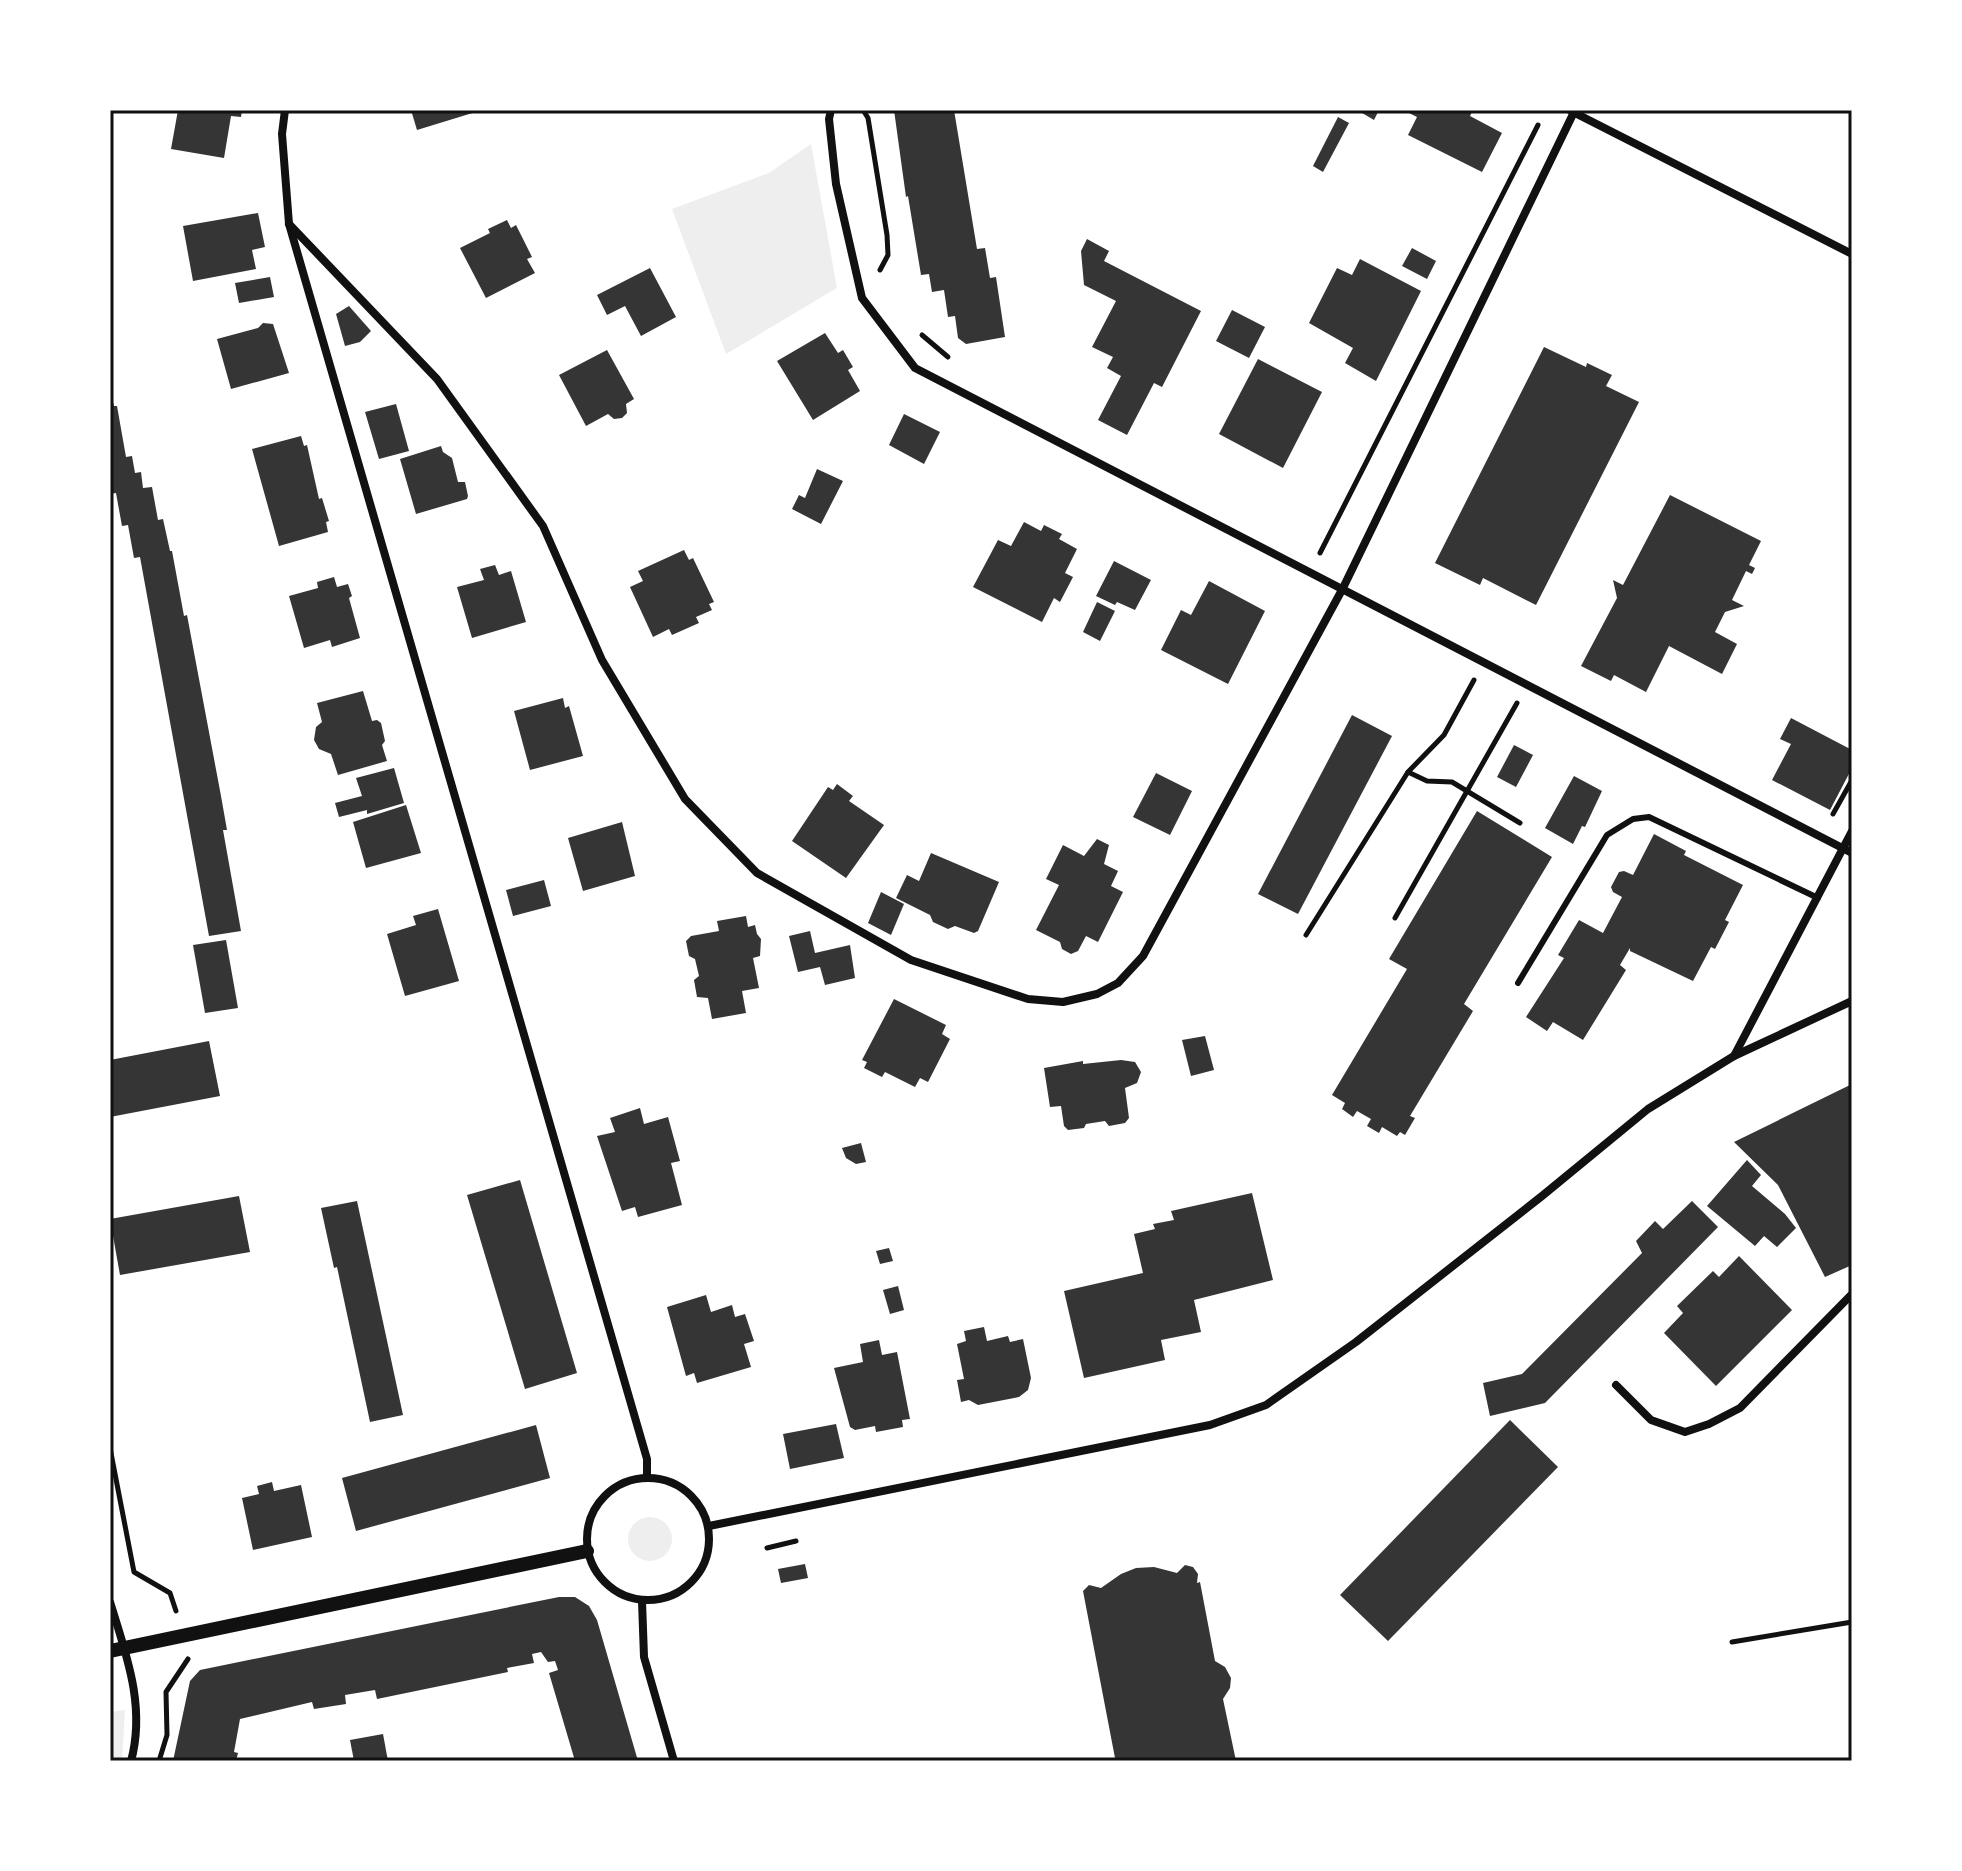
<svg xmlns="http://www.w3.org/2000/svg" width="1962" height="1871" font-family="'Sofia Sans Condensed',sans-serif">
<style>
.green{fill:#eee}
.building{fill:#353535}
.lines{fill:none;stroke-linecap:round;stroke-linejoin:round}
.path{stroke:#111;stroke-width:5}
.service{stroke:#111;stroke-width:6}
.minor{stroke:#111;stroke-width:8}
.tertiary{stroke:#111;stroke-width:14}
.neatline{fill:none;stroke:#111;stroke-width:3}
</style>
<rect width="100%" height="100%" fill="#fff"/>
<!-- green -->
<g class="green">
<path d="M811,144L837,288L726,354L672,209L769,173Z"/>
<circle cx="650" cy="1539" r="22"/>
<path d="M125,1710L122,1761H110V1712Z"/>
</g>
<!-- building -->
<g class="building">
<path d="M178,110H242L241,117L231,116L224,158L171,149Z"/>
<path d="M411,110H479V111L417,130Z"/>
<path d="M894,110H954L977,249L985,248L990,278L996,277L1005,337L966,344L958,338L955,316L948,317L944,290L932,292L929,274L921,275L908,196L906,197Z"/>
<path d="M1357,110H1379L1374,120Z"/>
<path d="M1403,110H1473L1470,116L1502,133L1482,172L1408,135L1417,117Z"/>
<path d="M1338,117L1349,123L1323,172L1313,166Z"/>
<path d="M258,213L265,247L252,250L256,269L193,281L183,226Z"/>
<path d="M507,220L511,228L516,225L532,257L527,259L535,273L486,298L460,248L490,233L488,229Z"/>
<path d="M1087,239L1109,251L1104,261L1201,311L1162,387L1154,383L1127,435L1098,420L1121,376L1107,368L1113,357L1092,347L1116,301L1084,285L1081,251Z"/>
<path d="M1412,248L1436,261L1427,279L1402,266Z"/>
<path d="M1360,259L1421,291L1376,381L1345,363L1353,348L1309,323L1337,268L1352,275Z"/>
<path d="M650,268L676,317L641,336L625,306L607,315L597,295Z"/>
<path d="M270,277L274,297L239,303L235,283Z"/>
<path d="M349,306L371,331L360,342L345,346L336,314Z"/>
<path d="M1232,310L1265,327L1249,358L1216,341Z"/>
<path d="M263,323L273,324L289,373L231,389L217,339L258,328Z"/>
<path d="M825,333L838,353L843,350L853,367L848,370L860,391L813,420L777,361Z"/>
<path d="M1544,347L1586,367L1587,363L1612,375L1606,386L1639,402L1536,605L1483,578L1480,585L1435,563Z"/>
<path d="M607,350L634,399L626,404L627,413L622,418L614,419L608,414L586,426L559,375Z"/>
<path d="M1258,359L1322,392L1283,468L1219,434Z"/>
<path d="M110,391L114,406H117L126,457L132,456L135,473L141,472L143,488L152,487L158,520L163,519L170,551H172L184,616L187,615L221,796L227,830H223L241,931L209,936L140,557L134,558L128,525L122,526L116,493L110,494Z"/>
<path d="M396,404L409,451L379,459L365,412Z"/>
<path d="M904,414L940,432L924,464L889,445Z"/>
<path d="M301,436L304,446L307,445L319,499L322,498L329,521L326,522L328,532L279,546L252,449Z"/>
<path d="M441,446L443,452L452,458L458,482H465L468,496L467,499L416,514L400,459Z"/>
<path d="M817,469L843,481L821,524L792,509L799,495L805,498Z"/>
<path d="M1670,495L1761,541L1749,565L1755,568L1752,574L1746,571L1732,600L1744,606L1725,612L1715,632L1737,644L1722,674L1669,646L1646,692L1614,675L1611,681L1581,666L1617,598L1613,580L1623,585Z"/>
<path d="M1024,522L1041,531L1044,525L1062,534L1059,539L1077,549L1065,573L1073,577L1060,602L1054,598L1042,622L973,587L998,540L1011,546Z"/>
<path d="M684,550L689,560L693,558L714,602L709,604L712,610L696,617L699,623L672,635L669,629L653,637L630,587L643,581L638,571Z"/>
<path d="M1114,561L1151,580L1135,610L1117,602L1115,605L1096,596Z"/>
<path d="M495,565L499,575L511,571L526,622L472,638L457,587L484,580L480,569Z"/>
<path d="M334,577L337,587L348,584L352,596L349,598L360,638L332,647L330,640L304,648L289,596L318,588L317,582Z"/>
<path d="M1209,581L1265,611L1228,684L1161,650L1181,610L1191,615Z"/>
<path d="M1097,602L1115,611L1100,641L1083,632Z"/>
<path d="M363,691L372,721L377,720L381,723L385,741L382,745L387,761L338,775L331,754L319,749L314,740L316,727L322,722L317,703Z"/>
<path d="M563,698L565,708L569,706L583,756L530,770L514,711Z"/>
<path d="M1352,715L1392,736L1298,914L1258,894Z"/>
<path d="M1791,718L1852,750V768L1830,810L1772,780L1791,744L1780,739Z"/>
<path d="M1514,745L1533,755L1516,787L1497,777Z"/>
<path d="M394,768L404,803L367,814V810L339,817L335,803L362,796L356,778Z"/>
<path d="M1156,773L1192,791L1170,835L1133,817Z"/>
<path d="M1574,776L1602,791L1585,827L1582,826L1573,844L1545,828Z"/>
<path d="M837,784L853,796L849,801L884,825L846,878L792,841L828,787L833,790Z"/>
<path d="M406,805L421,853L366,868L353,822Z"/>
<path d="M1477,811L1552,857L1464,1004L1473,1011L1410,1116L1415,1118L1405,1135L1400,1132L1397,1136L1382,1127L1379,1133L1367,1126L1371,1119L1357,1111L1353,1117L1342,1109L1345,1103L1332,1095L1407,969L1389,959Z"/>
<path d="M622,822L635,876L583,891L568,838Z"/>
<path d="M1654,834L1686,851L1684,855L1743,885L1725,920L1729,922L1715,949L1711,947L1693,981L1630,951V948L1620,965L1626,970L1583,1040L1553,1022L1547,1031L1526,1017L1564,958L1558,955L1579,920L1603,933L1622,897L1613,892L1611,887L1619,872L1624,871L1633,875Z"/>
<path d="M1097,839L1109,845L1104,864L1118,871L1111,886L1123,892L1098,942L1086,936L1078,951L1071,954L1062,949L1060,942L1036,930L1059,885L1046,879L1063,845L1084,856Z"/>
<path d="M931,853L999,882L978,931L974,933L955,926L948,929L933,922L930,915L896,898L907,875L919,881Z"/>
<path d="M544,880L551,906L513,916L506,890Z"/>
<path d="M881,892L904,904L891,935L868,923Z"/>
<path d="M438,909L459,981L405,996L387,934L416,925L413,916Z"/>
<path d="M746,916L748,927L755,925L757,934L761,939L760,956L753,958L759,988L742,991L746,1013L712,1019L708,998L697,997L694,980L699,976L695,959L689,956L686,941L691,936L719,931L717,921Z"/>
<path d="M810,931L815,953L850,945L855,978L825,985L820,967L798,972L789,936Z"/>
<path d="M226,940L238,1008L205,1013L193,945Z"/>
<path d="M894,999L946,1025L942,1034L950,1039L928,1082L920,1078L915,1087L885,1072L882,1077L864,1068L867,1062L862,1060Z"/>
<path d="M1205,1036L1214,1070L1191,1076L1182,1040Z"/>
<path d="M209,1041L220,1096L110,1117V1060Z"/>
<path d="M1121,1060L1135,1062L1141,1072L1137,1083L1125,1088L1129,1118L1125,1123L1109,1126L1105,1121L1086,1124L1084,1128L1068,1130L1064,1126L1061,1106L1050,1107L1044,1068L1083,1061V1064Z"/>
<path d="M1852,1084V1265L1825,1277L1778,1185L1734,1142Z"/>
<path d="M640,1108L644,1124L668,1117L680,1161L671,1163L682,1205L638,1217L635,1207L622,1211L597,1136L615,1132L610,1118Z"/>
<path d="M861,1143L866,1162L856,1164L846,1158L842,1148Z"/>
<path d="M1747,1160L1761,1175L1752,1186L1785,1214L1796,1228L1777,1247L1764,1236L1755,1246L1707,1206Z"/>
<path d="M520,1180L577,1373L525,1389L467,1195Z"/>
<path d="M1252,1193L1273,1280L1194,1300L1201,1332L1161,1340L1165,1360L1084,1378L1064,1291L1143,1273L1134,1234L1155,1229L1153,1224L1174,1220L1171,1211Z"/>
<path d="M239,1196L250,1252L120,1275L110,1219Z"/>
<path d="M357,1201L403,1415L370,1422L337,1267L334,1268L321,1208Z"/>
<path d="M1692,1201L1718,1227L1545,1403L1490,1416L1483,1383L1522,1374L1642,1253L1636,1241L1655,1221L1663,1229Z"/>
<path d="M889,1248L893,1261L880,1264L876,1251Z"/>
<path d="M1739,1256L1792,1310L1716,1386L1664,1333L1683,1313L1677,1306L1713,1271L1719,1277Z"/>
<path d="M898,1286L904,1310L890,1314L883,1290Z"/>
<path d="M706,1295L711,1312L732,1305L735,1317L745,1314L754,1341L744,1344L751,1367L697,1383L694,1373L686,1376L667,1307Z"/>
<path d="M984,1327L987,1341L1008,1336L1010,1342L1023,1339L1031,1378L1028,1390L1019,1397L978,1405L969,1400L961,1402L957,1380L964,1379L957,1344L966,1341L964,1331Z"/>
<path d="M879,1340L882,1355L897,1352L910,1419L902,1420L903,1427L876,1432L875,1426L855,1430L850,1427L834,1368L863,1362L860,1344Z"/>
<path d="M1510,1420L1558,1467L1388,1641L1340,1595Z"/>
<path d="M836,1424L844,1458L790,1469L783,1434Z"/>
<path d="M536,1425L550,1478L356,1531L342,1478Z"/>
<path d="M272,1482L274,1491L301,1485L312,1537L253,1550L242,1498L259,1494L257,1486Z"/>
<path d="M805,1564L808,1578L781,1583L778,1569Z"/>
<path d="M1185,1565L1193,1567L1198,1574L1197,1583L1200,1582L1215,1661L1225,1667L1231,1678L1230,1688L1223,1699L1236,1761H1107L1115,1758L1083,1591L1089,1585L1101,1588L1121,1574L1136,1568L1154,1567L1177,1573Z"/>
<path d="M559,1597H575L589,1606L597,1620L638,1761H575L549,1673L558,1670L555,1661L548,1662L541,1652L532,1654L534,1663L507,1668L508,1672L377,1699L375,1690L345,1695L346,1704L314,1709L312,1702L240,1719L234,1752L238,1753L236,1761H173L190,1681L200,1670Z"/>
<path d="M383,1734L388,1761H354L350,1740Z"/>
</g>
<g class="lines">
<!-- path -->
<g class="path">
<path d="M863,110L868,118L887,235L888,255L880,270"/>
<path d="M922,335L948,357"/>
<path d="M1320,553L1538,125"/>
<path d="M1408,772L1427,781L1452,782L1520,823"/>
<path d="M1833,814L1852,780"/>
<path d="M1395,918L1517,703"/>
<path d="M1306,935L1408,772L1444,735L1474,680"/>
<path d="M110,1448L134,1572L170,1593L176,1611"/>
<path d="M767,1548L796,1541"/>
<path d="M1732,1642L1852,1622"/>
<path d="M159,1761L167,1735L166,1692L188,1659"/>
</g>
<!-- service -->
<path class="service" d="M1518,983L1607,835L1633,819L1649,817L1818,898"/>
<!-- minor -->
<g class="minor">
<path d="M285,110L282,134L289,224L647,1459V1477"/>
<path d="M831,110L829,119L836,184L862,298L915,368L1852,853"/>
<path d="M1571,111L1852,254"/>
<path d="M289,224L437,379L543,526L602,660L685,799L757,873L911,960L1028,999L1063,1002L1097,994L1118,983L1143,956L1343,588L1575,110"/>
<path d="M1734,1056L1852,831"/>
<path d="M1616,1385L1651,1420L1685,1432L1709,1424L1740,1408L1852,1294"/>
<circle cx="648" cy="1539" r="61"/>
<path d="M709,1526L1210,1425L1266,1405L1356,1342L1542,1196L1648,1109L1734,1056L1852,1001"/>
<path d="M642,1601L644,1657L674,1761"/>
<path d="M110,1602C126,1654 146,1706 131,1761"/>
</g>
<!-- tertiary -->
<path class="tertiary" d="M110,1651L587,1551"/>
</g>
<!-- border -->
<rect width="1962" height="1871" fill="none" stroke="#ffffff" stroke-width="224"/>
<rect x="112" y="112" width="1738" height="1647" class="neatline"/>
</svg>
